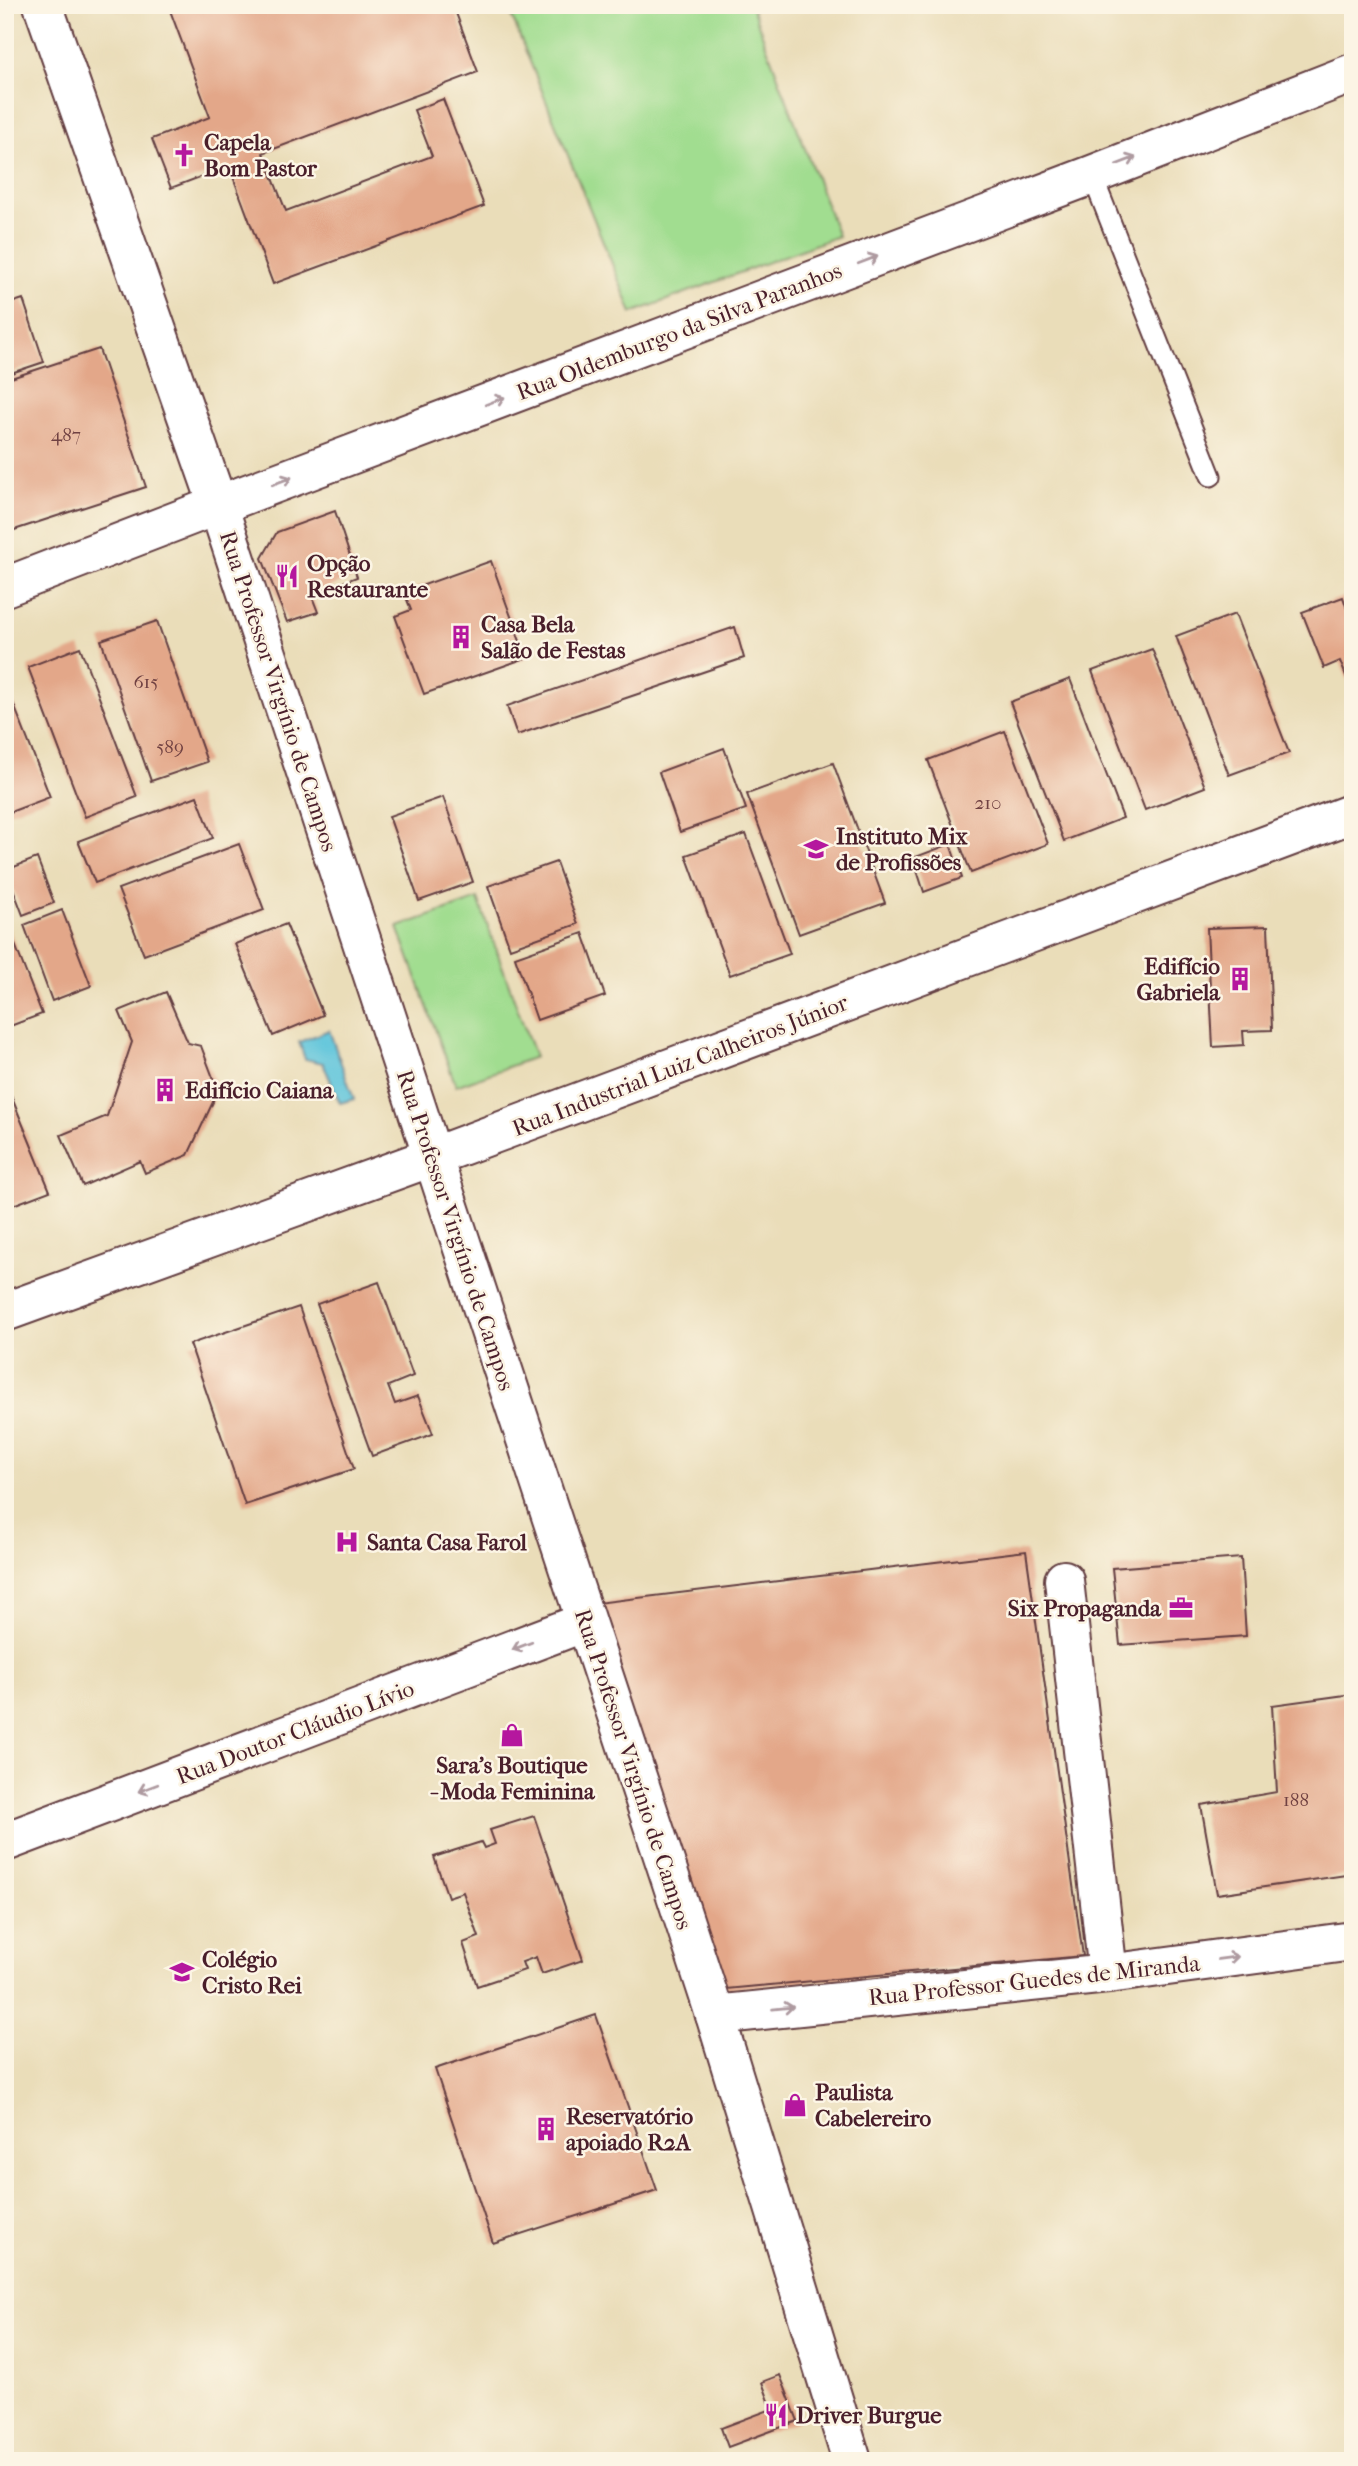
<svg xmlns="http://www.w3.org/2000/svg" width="1358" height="2466" font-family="'IM FELL French Canon',serif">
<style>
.green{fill:#a1dd90;stroke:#767e5e;stroke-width:2}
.water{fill:#5ec5db;stroke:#547283;stroke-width:2}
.building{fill:#e3a789}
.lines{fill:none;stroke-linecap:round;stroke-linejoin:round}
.lane-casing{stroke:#623c40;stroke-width:23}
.street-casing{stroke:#623c40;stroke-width:42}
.secondary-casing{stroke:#623c40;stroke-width:42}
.lane{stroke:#fff;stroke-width:19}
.street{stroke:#fff;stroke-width:38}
.secondary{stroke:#fff;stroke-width:38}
.oneway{stroke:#ae9aa0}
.labels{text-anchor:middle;stroke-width:5;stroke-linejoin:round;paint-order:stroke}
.number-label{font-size:19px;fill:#704142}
.poi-label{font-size:23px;font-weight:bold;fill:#4a1f2b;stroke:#fcf5e5;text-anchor:start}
.street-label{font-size:23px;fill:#4a1f2b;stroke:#fcf5e5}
</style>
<rect width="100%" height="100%" fill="#fcf5e5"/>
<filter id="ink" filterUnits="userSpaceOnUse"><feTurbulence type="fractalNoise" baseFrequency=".0143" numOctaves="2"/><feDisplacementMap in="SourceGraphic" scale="14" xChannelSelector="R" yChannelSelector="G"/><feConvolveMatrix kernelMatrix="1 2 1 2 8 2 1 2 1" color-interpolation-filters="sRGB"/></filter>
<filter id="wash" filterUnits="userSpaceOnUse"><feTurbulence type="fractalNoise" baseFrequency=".00686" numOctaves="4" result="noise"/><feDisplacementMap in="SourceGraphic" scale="28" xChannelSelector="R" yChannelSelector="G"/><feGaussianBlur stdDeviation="1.57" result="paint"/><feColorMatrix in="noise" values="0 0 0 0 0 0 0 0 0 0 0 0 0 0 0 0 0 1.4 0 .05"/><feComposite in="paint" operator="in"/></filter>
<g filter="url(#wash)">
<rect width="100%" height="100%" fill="#eaddb9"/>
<!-- green -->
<g class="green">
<path d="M507,5H751L838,236L632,313Z"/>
<path d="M478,899L535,1057L456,1086L398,927Z"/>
</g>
<!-- water -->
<path class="water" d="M329,1030L354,1099L340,1103L323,1063L305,1059L299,1042Z"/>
<g id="blocks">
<!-- building -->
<g class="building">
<path d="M115,5H132V6L117,11Z"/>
<path d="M168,5H453L478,72L263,153L286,211L432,156L414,110L443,99L484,206L273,284L229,166L171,188L162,165L152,139L210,117Z"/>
<path d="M23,299L44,362L5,375V305Z"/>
<path d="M99,349L146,487L5,533V380Z"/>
<path d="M335,511L357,577L311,594L318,612L287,622L262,558L277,532Z"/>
<path d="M491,561L526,658L424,694L395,616L411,610L404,592Z"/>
<path d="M1343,597L1348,612L1353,610V693L1340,661L1324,668L1302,612Z"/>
<path d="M1235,614L1289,753L1229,775L1176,636Z"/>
<path d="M157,621L207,762L151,781L101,640Z"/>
<path d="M735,627L744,658L517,735L507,706Z"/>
<path d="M80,647L137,797L85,817L28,667Z"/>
<path d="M1152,649L1205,787L1145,810L1092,671Z"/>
<path d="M1070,679L1123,818L1064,841L1010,702Z"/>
<path d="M5,682L50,797L5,814Z"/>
<path d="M1005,731L1048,844L971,873L928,760Z"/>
<path d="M724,748L746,809L680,832L659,772Z"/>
<path d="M833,763L885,903L799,934L747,794Z"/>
<path d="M197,796L213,838L95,883L78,841Z"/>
<path d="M443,797L473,882L419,901L389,816Z"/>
<path d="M746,834L790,954L730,975L686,855Z"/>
<path d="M239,844L264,910L144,955L118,889Z"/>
<path d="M950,844L962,878L924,892L913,858Z"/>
<path d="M37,858L54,903L23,915L6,870Z"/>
<path d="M556,862L578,924L510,948L488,886Z"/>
<path d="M62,910L91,986L52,1001L24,925Z"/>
<path d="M286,924L323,1015L273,1036L235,944Z"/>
<path d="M1268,926L1272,1030L1243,1031L1244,1045L1213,1047L1207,928Z"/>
<path d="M9,929L42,1014L5,1028V931Z"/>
<path d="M583,933L605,996L537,1020L515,957Z"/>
<path d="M166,992L188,1043L201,1046L215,1083L213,1102L188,1155L145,1173L140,1161L83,1186L61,1135L107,1116L132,1042L119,1011Z"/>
<path d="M5,1081L50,1191L5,1208Z"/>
<path d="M379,1282L413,1376L388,1386L395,1404L418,1396L433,1434L372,1456L317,1304Z"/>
<path d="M299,1307L354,1469L245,1505L190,1344Z"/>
<path d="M1026,1551L1083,1956L726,1989L588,1604Z"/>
<path d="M1241,1558L1246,1636L1120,1645L1112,1568Z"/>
<path d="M1353,1694V1874L1217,1894L1201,1805L1277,1792L1272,1705Z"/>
<path d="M534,1816L583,1960L542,1974L536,1957L522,1962L525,1970L477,1986L463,1943L479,1937L463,1892L448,1897L434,1857L481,1842L484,1848L495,1844L490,1830Z"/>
<path d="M596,2015L657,2190L493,2243L435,2069Z"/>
<path d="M780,2375L798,2421L728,2447L721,2428L772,2409L762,2382Z"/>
</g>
</g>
</g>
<g filter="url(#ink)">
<use href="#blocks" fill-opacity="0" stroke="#623c40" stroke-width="2"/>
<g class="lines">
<!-- lane casing -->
<g class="lane-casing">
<path id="lane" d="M1092,175L1211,476"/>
</g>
<!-- street casing -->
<g class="street-casing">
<g id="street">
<path d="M218,505L1092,175L1353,73"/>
<path d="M5,1312L432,1157L1353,813"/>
<path d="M1064,1580L1108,1974"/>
<path d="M5,1842L585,1622"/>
<path d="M715,2015L1108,1974L1353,1941"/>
</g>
</g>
<!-- secondary casing -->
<g class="secondary-casing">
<g id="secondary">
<path d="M43,5L218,505L670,1877L715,2015L852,2461"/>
<path d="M5,587L218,505"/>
</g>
</g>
<!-- lane -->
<use href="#lane" class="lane"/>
<!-- street -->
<use href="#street" class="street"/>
<!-- secondary -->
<use href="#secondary" class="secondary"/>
</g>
<!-- one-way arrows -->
<defs><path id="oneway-shaft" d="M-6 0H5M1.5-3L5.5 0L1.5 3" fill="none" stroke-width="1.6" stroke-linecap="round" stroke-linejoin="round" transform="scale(1.75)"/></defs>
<g class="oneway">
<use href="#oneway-shaft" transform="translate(1126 161) rotate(-21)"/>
<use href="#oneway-shaft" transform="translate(868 260) rotate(-21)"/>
<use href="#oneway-shaft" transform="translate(495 401) rotate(-21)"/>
<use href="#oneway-shaft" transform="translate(282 481) rotate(-21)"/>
<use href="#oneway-shaft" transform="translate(522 1646) rotate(159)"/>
<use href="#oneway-shaft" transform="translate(148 1788) rotate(159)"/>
<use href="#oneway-shaft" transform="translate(1228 1958) rotate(-8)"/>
<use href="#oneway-shaft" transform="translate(783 2008) rotate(-6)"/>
</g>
</g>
<!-- icons -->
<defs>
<g id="church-bare" transform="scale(1.89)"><path d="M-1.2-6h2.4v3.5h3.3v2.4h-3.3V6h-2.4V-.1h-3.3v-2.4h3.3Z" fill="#b5179e" stroke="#fcf5e5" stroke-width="2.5" paint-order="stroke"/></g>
<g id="restaurant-bare" transform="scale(1.89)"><path d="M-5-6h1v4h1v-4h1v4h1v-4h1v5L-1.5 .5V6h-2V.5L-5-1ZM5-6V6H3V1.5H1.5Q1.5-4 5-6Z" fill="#b5179e" stroke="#fcf5e5" stroke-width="2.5" paint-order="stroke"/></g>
<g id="building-bare" transform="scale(1.89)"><path d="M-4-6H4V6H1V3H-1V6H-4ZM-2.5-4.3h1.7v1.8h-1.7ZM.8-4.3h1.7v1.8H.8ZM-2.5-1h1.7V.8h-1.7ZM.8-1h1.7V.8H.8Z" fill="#b5179e" stroke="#fcf5e5" stroke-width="2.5" paint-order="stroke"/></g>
<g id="university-bare" transform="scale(1.89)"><path d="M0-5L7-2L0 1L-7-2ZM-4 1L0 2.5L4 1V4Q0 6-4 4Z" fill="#b5179e" stroke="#fcf5e5" stroke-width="2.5" paint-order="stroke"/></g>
<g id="hospital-bare" transform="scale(1.89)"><path d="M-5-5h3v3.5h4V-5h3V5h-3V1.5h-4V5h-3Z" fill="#b5179e" stroke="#fcf5e5" stroke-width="2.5" paint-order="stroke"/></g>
<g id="office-bare" transform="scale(1.89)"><path d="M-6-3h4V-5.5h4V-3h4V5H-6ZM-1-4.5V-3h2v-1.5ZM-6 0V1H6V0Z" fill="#b5179e" stroke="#fcf5e5" stroke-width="2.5" paint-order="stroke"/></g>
<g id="shop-bare" transform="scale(1.89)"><path d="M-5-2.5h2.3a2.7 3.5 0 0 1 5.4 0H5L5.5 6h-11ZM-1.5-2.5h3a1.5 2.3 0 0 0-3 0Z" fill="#b5179e" stroke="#fcf5e5" stroke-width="2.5" paint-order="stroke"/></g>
<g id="school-bare" transform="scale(1.89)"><path d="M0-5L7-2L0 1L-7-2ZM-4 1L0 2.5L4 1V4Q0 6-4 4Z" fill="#b5179e" stroke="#fcf5e5" stroke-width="2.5" paint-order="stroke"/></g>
</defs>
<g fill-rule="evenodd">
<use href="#church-bare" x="184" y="155"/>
<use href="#restaurant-bare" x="287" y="576"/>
<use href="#building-bare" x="461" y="637"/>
<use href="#university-bare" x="816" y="849"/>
<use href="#building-bare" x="1240" y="979"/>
<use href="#building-bare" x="165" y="1090"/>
<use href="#hospital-bare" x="347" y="1542"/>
<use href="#office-bare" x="1181" y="1608"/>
<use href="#shop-bare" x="512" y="1735"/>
<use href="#school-bare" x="182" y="1972"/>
<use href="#shop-bare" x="795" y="2105"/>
<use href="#building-bare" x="546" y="2129"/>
<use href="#restaurant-bare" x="776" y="2415"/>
</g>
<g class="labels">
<!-- number labels -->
<g class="number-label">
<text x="66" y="441">487</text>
<text x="146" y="688">615</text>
<text x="170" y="753">589</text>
<text x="988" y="809">210</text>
<text x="1296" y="1806">188</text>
</g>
<!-- poi labels -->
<g class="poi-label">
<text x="204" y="150">Capela<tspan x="204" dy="26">Bom Pastor</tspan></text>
<text x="307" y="571">Opção<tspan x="307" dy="26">Restaurante</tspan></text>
<text x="481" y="632">Casa Bela<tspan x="481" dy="26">Salão de Festas</tspan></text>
<text x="836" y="844">Instituto Mix<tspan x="836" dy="26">de Profissões</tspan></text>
<text x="1220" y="974" text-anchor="end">Edifício<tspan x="1220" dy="26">Gabriela</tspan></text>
<text x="185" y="1098">Edifício Caiana</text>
<text x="367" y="1550">Santa Casa Farol</text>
<text x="1161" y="1616" text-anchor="end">Six Propaganda</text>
<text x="512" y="1773" text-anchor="middle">Sara's Boutique<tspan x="512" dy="26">- Moda Feminina</tspan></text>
<text x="202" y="1967">Colégio<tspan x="202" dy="26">Cristo Rei</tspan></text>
<text x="815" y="2100">Paulista<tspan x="815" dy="26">Cabelereiro</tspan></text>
<text x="566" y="2124">Reservatório<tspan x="566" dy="26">apoiado R2A</tspan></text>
<text x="796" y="2423">Driver Burgue</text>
</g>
<!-- street labels -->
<g class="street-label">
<text transform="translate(679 331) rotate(-21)" y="8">Rua Oldemburgo da Silva Paranhos</text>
<text transform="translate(279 691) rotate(72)" y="8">Rua Professor Virgínio de Campos</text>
<text transform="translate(680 1065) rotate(-21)" y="8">Rua Industrial Luiz Calheiros Júnior</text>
<text transform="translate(456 1230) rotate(72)" y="8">Rua Professor Virgínio de Campos</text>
<text transform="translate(295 1732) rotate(-21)" y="8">Rua Doutor Cláudio Lívio</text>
<text transform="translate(634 1769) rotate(72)" y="8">Rua Professor Virgínio de Campos</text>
<text transform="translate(1034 1980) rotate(-6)" y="8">Rua Professor Guedes de Miranda</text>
</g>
</g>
<!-- margin -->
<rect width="1358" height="2466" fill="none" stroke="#fcf5e5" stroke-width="28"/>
</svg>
